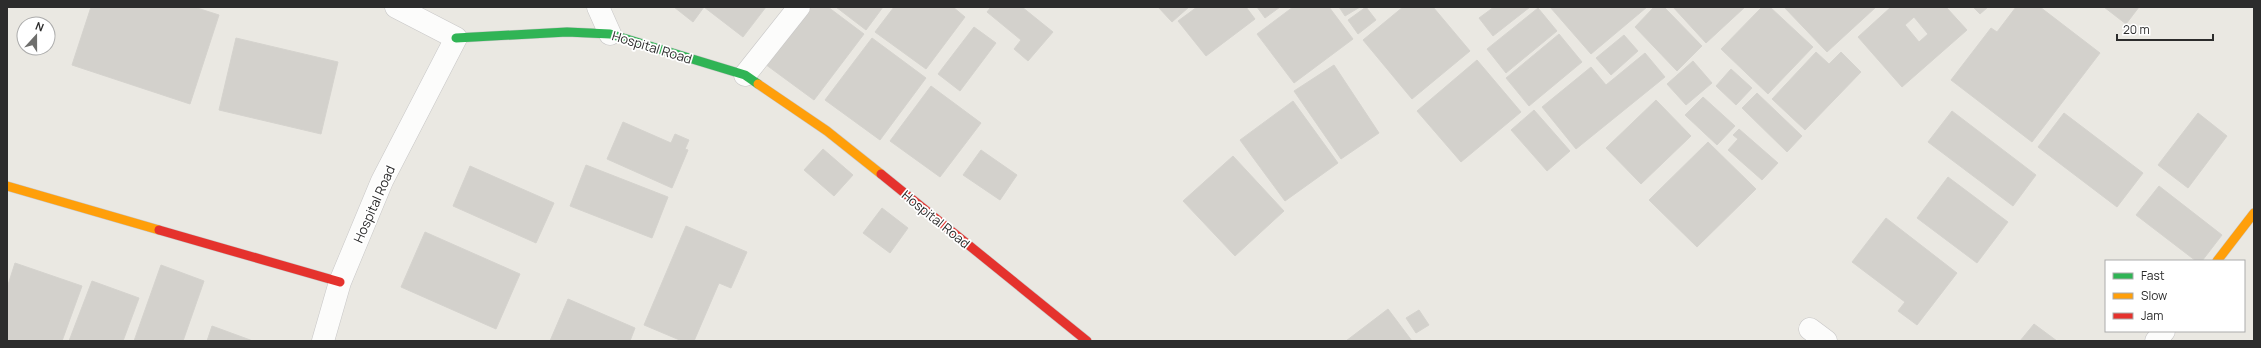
<svg xmlns="http://www.w3.org/2000/svg" width="2261" height="348" font-family="Manrope,sans-serif">
<style>
.building{fill:#d3d1cc;stroke:#d5d3ce;fill-rule:evenodd}
.lines{fill:none;stroke-linecap:round;stroke-linejoin:round}
.street-casing{stroke:#c8c7c7;stroke-width:23}
.fast-casing{stroke:#c8c7c7;stroke-width:10}
.slow-casing{stroke:#c8c7c7;stroke-width:10}
.jam-casing{stroke:#c8c7c7;stroke-width:10}
.street{stroke:#fcfcfb;stroke-width:22}
.fast{stroke:#30b455;stroke-width:9}
.slow{stroke:#ff9f0a;stroke-width:9}
.jam{stroke:#e5322d;stroke-width:9}
.labels{text-anchor:middle;stroke-width:3.5;stroke-linejoin:round;paint-order:stroke}
.street-label{font-size:13px;fill:#2c2c2c;stroke:#fff}
</style>
<rect width="100%" height="100%" fill="#eae8e2"/>
<!-- building -->
<g class="building">
<path d="M91,7H194L219,15L190,104L72,65Z"/>
<path d="M674,7H766L743,37L704,7L693,22Z"/>
<path d="M808,7H828L864,34L814,100L765,64Z"/>
<path d="M836,7H883L866,30Z"/>
<path d="M894,7H953L965,17L926,69L875,32Z"/>
<path d="M991,7H1022L1053,32L1028,61L1014,49L1021,40L987,12Z"/>
<path d="M1158,7H1189L1172,22Z"/>
<path d="M1197,7H1246L1255,19L1206,56L1178,21Z"/>
<path d="M1257,7H1280L1265,18Z"/>
<path d="M1293,7H1329L1353,39L1294,83L1257,34Z"/>
<path d="M1339,7H1360L1345,16Z"/>
<path d="M1366,7L1376,20L1358,34L1348,20Z"/>
<path d="M1403,7H1433L1470,51L1412,99L1363,40Z"/>
<path d="M1494,7H1530L1493,36L1479,18Z"/>
<path d="M1550,7H1647L1591,54Z"/>
<path d="M1654,7H1664L1702,46L1677,71L1635,27Z"/>
<path d="M1673,7H1745L1706,43Z"/>
<path d="M1762,7H1770L1813,47L1768,94L1721,49Z"/>
<path d="M1784,7H1876L1827,52Z"/>
<path d="M1891,7H1946L1967,30L1902,87L1858,37ZM1914,17L1928,34L1919,42L1905,25Z"/>
<path d="M1973,7H1988L1980,14Z"/>
<path d="M2016,7H2040L2100,53L2032,142L1951,80L1991,28L1997,32Z"/>
<path d="M2104,7H2139L2126,24Z"/>
<path d="M1538,8L1557,31L1506,73L1487,49Z"/>
<path d="M974,27L996,43L960,91L938,74Z"/>
<path d="M1559,34L1582,62L1529,106L1506,78Z"/>
<path d="M1624,35L1638,51L1611,75L1596,58Z"/>
<path d="M236,38L338,62L321,134L219,110Z"/>
<path d="M872,38L926,78L880,140L825,100Z"/>
<path d="M1816,52L1829,64L1841,52L1861,72L1805,130L1772,99Z"/>
<path d="M1645,53L1665,77L1576,149L1542,107L1591,67L1606,85Z"/>
<path d="M1477,60L1521,112L1461,162L1417,111Z"/>
<path d="M1693,61L1712,83L1686,105L1667,84Z"/>
<path d="M1334,65L1379,133L1341,159L1294,91Z"/>
<path d="M1731,69L1752,88L1736,105L1716,86Z"/>
<path d="M931,86L981,123L940,177L890,141Z"/>
<path d="M1757,93L1802,136L1787,152L1742,108Z"/>
<path d="M1703,97L1735,126L1717,145L1685,115Z"/>
<path d="M1656,100L1691,136L1641,184L1606,148Z"/>
<path d="M1293,101L1338,163L1285,201L1240,140Z"/>
<path d="M1534,110L1570,151L1547,171L1511,130Z"/>
<path d="M1952,111L2036,175L2013,206L1928,142Z"/>
<path d="M2064,113L2143,173L2117,207L2038,147Z"/>
<path d="M2198,113L2227,136L2188,188L2158,165Z"/>
<path d="M623,122L671,143L675,134L689,140L685,149L688,150L672,188L607,159Z"/>
<path d="M1739,129L1778,163L1762,180L1728,150L1738,139L1733,135Z"/>
<path d="M1708,142L1756,189L1697,247L1649,200Z"/>
<path d="M823,149L853,175L834,196L804,170Z"/>
<path d="M981,150L1017,175L1000,200L963,175Z"/>
<path d="M1233,156L1284,211L1235,256L1183,201Z"/>
<path d="M586,165L668,197L652,238L570,206Z"/>
<path d="M470,166L554,203L536,243L453,206Z"/>
<path d="M1948,177L2008,222L1977,263L1917,218Z"/>
<path d="M2159,186L2222,235L2202,261H2196L2136,215Z"/>
<path d="M882,208L908,228L890,253L863,233Z"/>
<path d="M1886,218L1957,273L1917,325L1898,311L1905,302L1852,262Z"/>
<path d="M686,226L747,252L731,288L719,283L694,341H682L644,325Z"/>
<path d="M425,232L520,274L496,329L401,287Z"/>
<path d="M15,263L82,286L62,341H7V288Z"/>
<path d="M161,265L204,281L183,341H134Z"/>
<path d="M92,281L139,298L123,341H69Z"/>
<path d="M568,299L635,328L630,341H550Z"/>
<path d="M1388,309L1412,341H1346Z"/>
<path d="M1419,310L1429,325L1416,333L1406,318Z"/>
<path d="M2034,324L2057,341H2020Z"/>
<path d="M212,326L253,341H207Z"/>
</g>
<g class="lines">
<!-- street casing -->
<g class="street-casing">
<g id="street">
<path d="M598,7L610,34"/>
<path d="M745,75L799,7"/>
<path d="M1810,329L1826,341"/>
<path d="M323,341L340,282L382,181L456,38L396,7"/>
<path d="M2156,341L2164,331"/>
</g>
</g>
<!-- fast casing -->
<g class="fast-casing">
<path id="fast" d="M456,38L567,32L610,34L745,75L758,84"/>
</g>
<!-- slow casing -->
<g class="slow-casing">
<g id="slow">
<path d="M758,84L827,131L881,174"/>
<path d="M7,186L159,230"/>
<path d="M2217,261L2254,213"/>
</g>
</g>
<!-- jam casing -->
<g class="jam-casing">
<g id="jam">
<path d="M881,174L1087,341"/>
<path d="M159,230L340,282"/>
</g>
</g>
<!-- street -->
<use href="#street" class="street"/>
<!-- fast -->
<use href="#fast" class="fast"/>
<!-- slow -->
<use href="#slow" class="slow"/>
<!-- jam -->
<use href="#jam" class="jam"/>
</g>
<g class="labels">
<!-- street labels -->
<g class="street-label">
<text transform="translate(652 47) rotate(17)" y="5">Hospital Road</text>
<text transform="translate(374 204) rotate(-66)" y="5">Hospital Road</text>
<text transform="translate(936 219) rotate(39)" y="5">Hospital Road</text>
</g>
</g>
<!-- border -->
<rect width="2261" height="348" fill="none" stroke="#2c2c2c" stroke-width="16"/>
<!-- legend -->
<rect x="2105" y="260" width="140" height="72" fill="#ffffff" stroke="#ababab"/>
<rect x="2113" y="273" width="20" height="6" fill="#30b455" stroke="#ababab"/>
<text x="2141" y="280" font-size="12" fill="#2c2c2c">Fast</text>
<rect x="2113" y="293" width="20" height="6" fill="#ff9f0a" stroke="#ababab"/>
<text x="2141" y="300" font-size="12" fill="#2c2c2c">Slow</text>
<rect x="2113" y="313" width="20" height="6" fill="#e5322d" stroke="#ababab"/>
<text x="2141" y="320" font-size="12" fill="#2c2c2c">Jam</text>
<!-- north arrow -->
<g transform="translate(36 36) rotate(21)"><circle r="19" fill="#ffffff" stroke="#ababab"/>
<path d="M0-3L7 15L0 10L-7 15Z" fill="#6e6e6c"/>
<text y="-6" font-size="11" font-weight="bold" text-anchor="middle" fill="#2c2c2c">N</text>
</g>
<!-- scale -->
<path d="M2117 34v6h96v-6" fill="none" stroke="#2c2c2c" stroke-width="2"/>
<text x="2123" y="34" font-size="12" fill="#2c2c2c" stroke="#ffffff" stroke-width="3" paint-order="stroke">20 m</text>
</svg>
